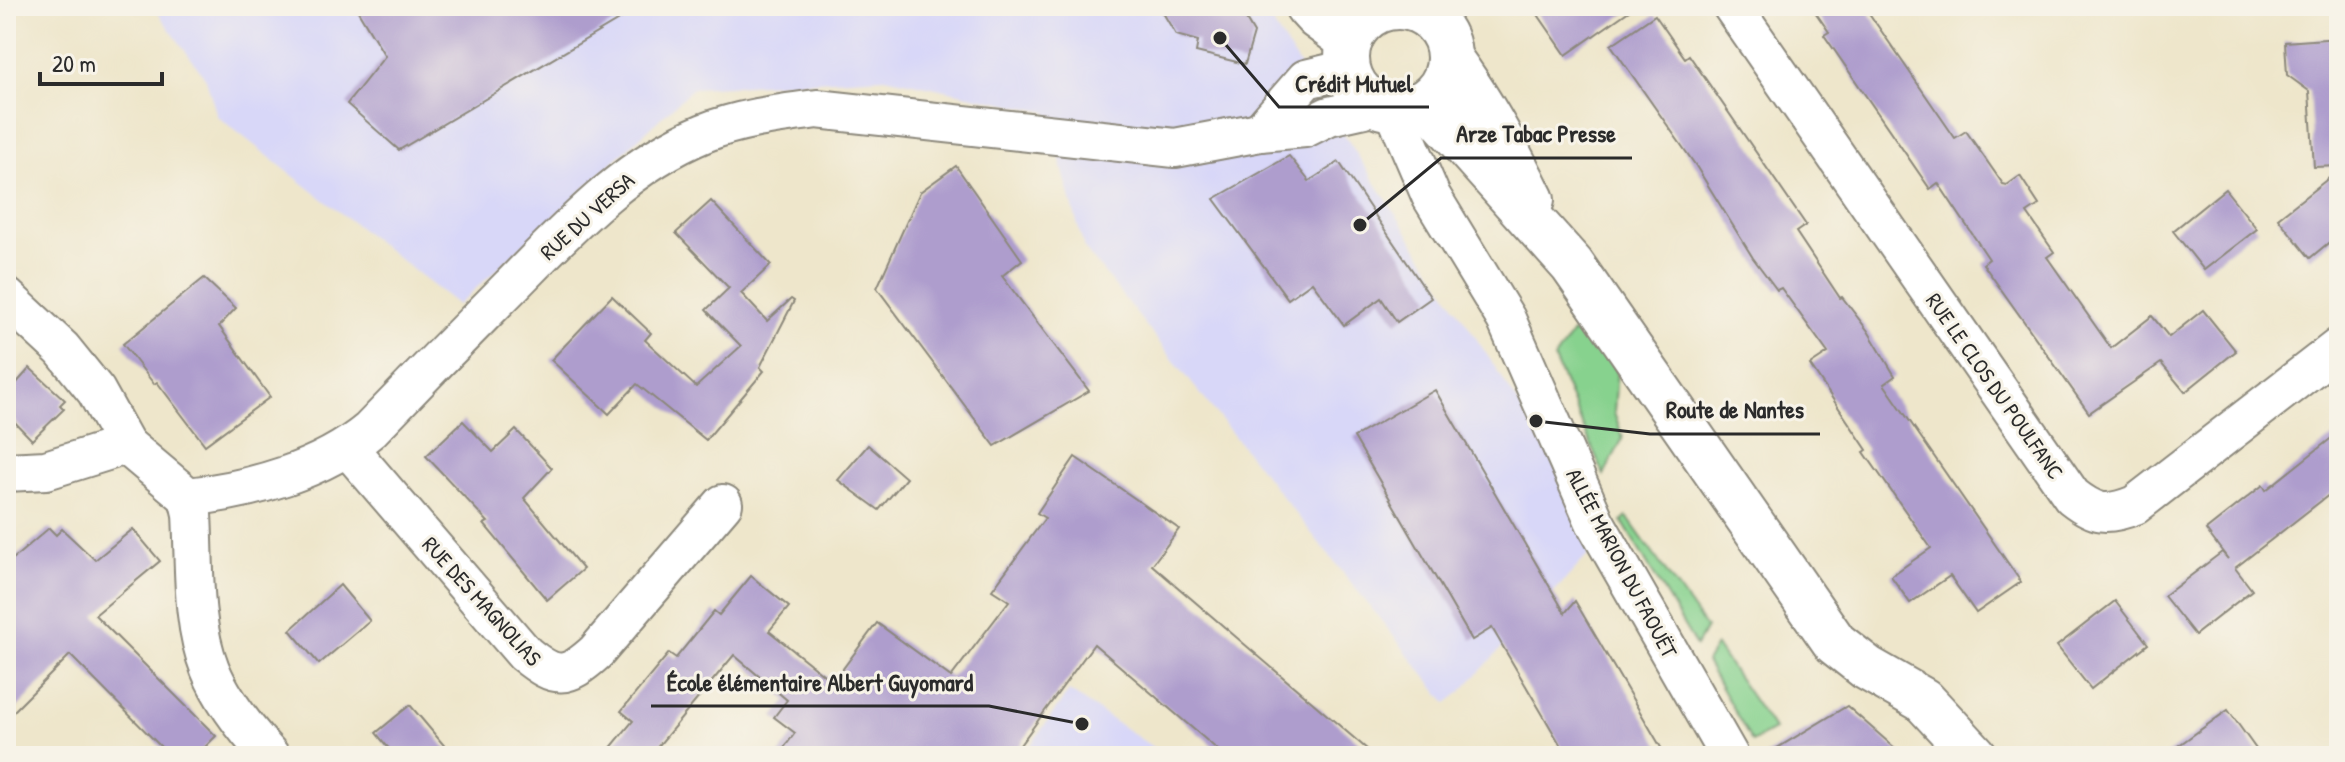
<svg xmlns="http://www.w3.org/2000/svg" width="2345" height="762" font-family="'Patrick Hand',sans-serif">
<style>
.built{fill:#d8d7f8}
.green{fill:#87d28e;stroke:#597e5c;stroke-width:2}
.building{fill:#ae9dcd}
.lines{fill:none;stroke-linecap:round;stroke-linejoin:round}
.street-casing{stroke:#8c887b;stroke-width:42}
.secondary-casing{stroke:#8c887b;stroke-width:48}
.street{stroke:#fff;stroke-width:38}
.secondary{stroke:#fff;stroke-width:44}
.labels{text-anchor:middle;stroke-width:6;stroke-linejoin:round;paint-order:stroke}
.street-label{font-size:22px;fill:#2b2b2b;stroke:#f7f3e8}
.leader{fill:none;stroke:#2b2b2b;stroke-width:3}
.callout-dot{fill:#2b2b2b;stroke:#f7f3e8;stroke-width:3}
.callout-label{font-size:24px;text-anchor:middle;font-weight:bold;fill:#2b2b2b;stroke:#f7f3e8;stroke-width:6;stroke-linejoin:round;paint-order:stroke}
</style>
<rect width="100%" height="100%" fill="#f7f3e8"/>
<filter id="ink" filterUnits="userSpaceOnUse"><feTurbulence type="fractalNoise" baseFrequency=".0125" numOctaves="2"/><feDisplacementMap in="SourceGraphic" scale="16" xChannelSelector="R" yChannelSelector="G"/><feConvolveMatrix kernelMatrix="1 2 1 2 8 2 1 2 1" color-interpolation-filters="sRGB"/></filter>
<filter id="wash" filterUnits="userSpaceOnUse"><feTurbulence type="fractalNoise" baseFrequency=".006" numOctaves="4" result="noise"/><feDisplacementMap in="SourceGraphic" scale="32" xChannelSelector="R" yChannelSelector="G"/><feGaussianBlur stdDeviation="1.8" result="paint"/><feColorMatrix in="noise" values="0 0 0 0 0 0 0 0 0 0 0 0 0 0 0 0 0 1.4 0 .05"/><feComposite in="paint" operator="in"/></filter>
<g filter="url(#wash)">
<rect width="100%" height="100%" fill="#eee6cb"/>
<!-- built -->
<g class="built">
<path d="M153,6H1261L1605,537L1460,693L1447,703L1084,248L1047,112L885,77L693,88L458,305L217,116L206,79Z"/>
<path d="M1069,691L1166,756H1023Z"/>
</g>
<!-- green -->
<g class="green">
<path d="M1572,333L1595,336L1617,371L1614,413L1623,438L1604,475L1554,359Z"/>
<path d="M1627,517L1706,628L1696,646L1622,521Z"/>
<path d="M1716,646L1774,730L1752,742L1706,662Z"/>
</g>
<g id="blocks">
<!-- building -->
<g class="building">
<path d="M355,6H642L399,150L347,104L385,56Z"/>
<path d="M1159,6H1238L1254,33L1245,64L1196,52L1198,41L1176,35Z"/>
<path d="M1532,6H1636L1566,55Z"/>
<path d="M1811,6H1864L1955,138L1966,131L2003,184L2007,185L2020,176L2039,205L2027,213L2054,252L2047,257L2111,348L2152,316L2169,337L2203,310L2236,351L2185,392L2161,363L2089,413L1983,264L1989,259L1938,183L1930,189L1824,35L1829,32Z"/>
<path d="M1655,15L1685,58L1689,55L1806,225L1796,232L1840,298L1842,297L1868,331L1895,376L1884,384L2021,582L1976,613L1950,576L1910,603L1891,576L1931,548L1864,452L1867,450L1810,365L1828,353L1781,288L1777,290L1753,258L1696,166L1611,45Z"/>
<path d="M2339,38V166L2314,167L2309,91L2287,75L2285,42Z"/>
<path d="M1289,156L1309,181L1339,162L1431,298L1397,322L1381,298L1344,325L1312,282L1288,299L1214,199Z"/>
<path d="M956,166L1022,260L1002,276L1089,391L995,446L877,288L920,192Z"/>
<path d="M2339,170V234L2310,258L2278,218Z"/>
<path d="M2225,189L2257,229L2204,270L2173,231Z"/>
<path d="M711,201L771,265L741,293L767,321L791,299L794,301L760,367L764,371L706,440L637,384L609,414L551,360L612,296L651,333L645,340L696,387L741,346L706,310L729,288L676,233Z"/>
<path d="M204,278L236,308L219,326L270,397L205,445L157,382L154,384L123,344Z"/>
<path d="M30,368L65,400L60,405L64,409L32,440L6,413V395Z"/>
<path d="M1435,390L1565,613L1575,601L1666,756H1567L1492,628L1472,640L1354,437Z"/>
<path d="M463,421L493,452L516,430L552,468L524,498L583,569L547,600L484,524L488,522L426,456Z"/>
<path d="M2339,432V487L2235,568L2252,590L2195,635L2164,596L2222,552L2228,559L2206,530L2263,485L2266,490Z"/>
<path d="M868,445L906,478L879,510L838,480Z"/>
<path d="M1075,457L1179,529L1152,565L1375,756H1225L1094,644L1012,756H778L795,733L774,717L787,700L734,655L650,756H604L633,721L621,711L669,653L676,658L714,611L719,615L751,576L789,607L769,631L833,682L877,623L951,677L1009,601L992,590L1045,518L1037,513Z"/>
<path d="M49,528L56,535L62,529L95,560L133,529L160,561L95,615L216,736L196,756H170L70,655L6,719V565Z"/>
<path d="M340,585L370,621L319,664L290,630Z"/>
<path d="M2115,601L2148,644L2091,689L2057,646Z"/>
<path d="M410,705L453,756H395L376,733Z"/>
<path d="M1847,706L1904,756H1764Z"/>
<path d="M2228,710L2261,756H2164Z"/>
</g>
</g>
</g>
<g filter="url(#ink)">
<use href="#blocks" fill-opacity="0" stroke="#8c887b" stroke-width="2"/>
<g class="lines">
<!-- street casing -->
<g class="street-casing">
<g id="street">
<path d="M1732,6L2072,496C2096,515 2107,516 2135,505L2339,347"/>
<path d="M1394,110L1431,196L1506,319L1595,522L1729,756"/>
<path d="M1260,132L1306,79L1348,69"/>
<path d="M6,297L62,349L96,391L126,445"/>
<path d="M348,448L525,654C556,679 566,679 596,652L723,504"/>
<path d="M6,472L46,470L126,445L188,497C251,490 321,471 370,430C416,382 463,334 510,287C568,228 626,165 704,133C739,119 779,114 817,109L1175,148L1260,132L1305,128L1329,116L1378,105"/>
<path d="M188,497L192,514C195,565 191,621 210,669C222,699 248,732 270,756"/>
</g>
</g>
<!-- secondary casing -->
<g class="secondary-casing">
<g id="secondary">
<path d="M1307,6L1317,17L1350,41"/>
<circle cx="1398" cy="58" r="51"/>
<path d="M1450,59C1483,104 1508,150 1532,200"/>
<path d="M1426,102L1572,265L1835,643L1867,668L1923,700L1975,756"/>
</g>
</g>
<!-- street -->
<use href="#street" class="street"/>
<!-- secondary -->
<use href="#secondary" class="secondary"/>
</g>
</g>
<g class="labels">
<!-- street labels -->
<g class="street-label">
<text transform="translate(587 216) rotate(-42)" y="8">RUE DU VERSA</text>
<text transform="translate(1995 386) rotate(55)" y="8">RUE LE CLOS DU POULFANC</text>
<text transform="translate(1622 563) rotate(62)" y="8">ALLÉE MARION DU FAOUËT</text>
<text transform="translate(482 601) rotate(48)" y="8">RUE DES MAGNOLIAS</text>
</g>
</g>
<!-- callouts -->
<path class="leader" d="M1220 38L1279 107H1429M1360 225L1441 158H1632M1536 421L1650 434H1820M1082 724L989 706H651"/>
<g class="callout-dot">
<circle cx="1220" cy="38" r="8"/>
<circle cx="1360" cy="225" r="8"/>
<circle cx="1536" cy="421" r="8"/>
<circle cx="1082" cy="724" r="8"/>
</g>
<g class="callout-label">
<text x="1354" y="92">Crédit Mutuel</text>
<text x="1536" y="142">Arze Tabac Presse</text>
<text x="1735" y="418">Route de Nantes</text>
<text x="820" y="691">École élémentaire Albert Guyomard</text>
</g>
<!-- margin -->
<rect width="2345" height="762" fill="none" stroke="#f7f3e8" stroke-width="32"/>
<!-- scale -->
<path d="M40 72v12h122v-12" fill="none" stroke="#2b2b2b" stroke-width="4"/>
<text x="52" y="72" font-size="24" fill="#2b2b2b" stroke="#f7f3e8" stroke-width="6" paint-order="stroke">20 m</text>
</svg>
